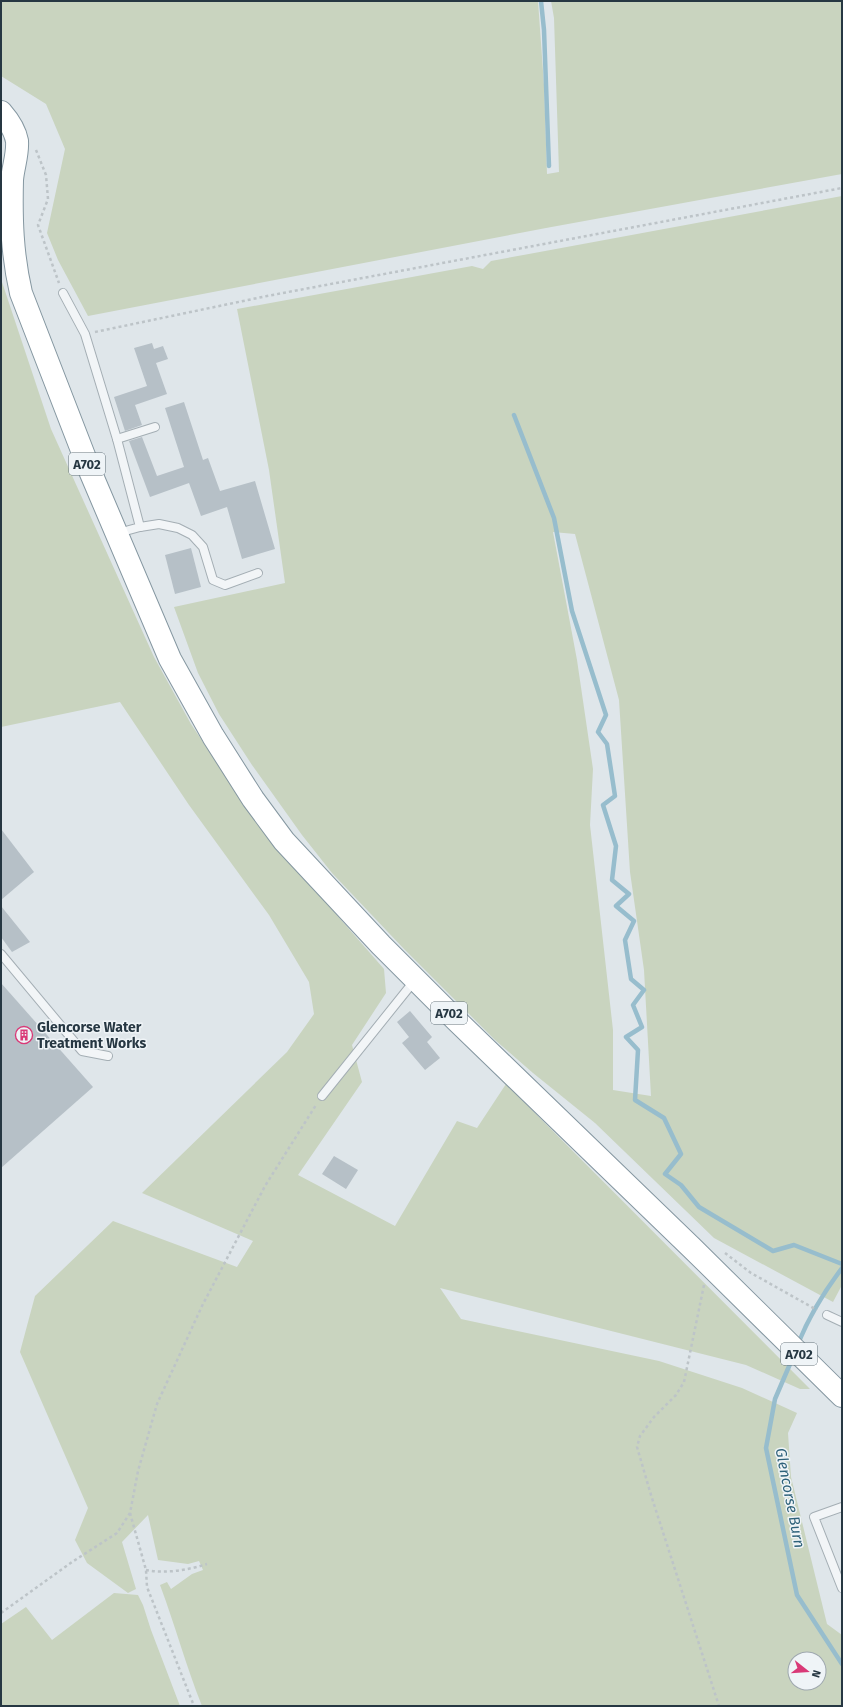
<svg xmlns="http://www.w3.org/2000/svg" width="843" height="1707" font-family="'Fira Sans',sans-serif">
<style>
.green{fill:#c9d4bf;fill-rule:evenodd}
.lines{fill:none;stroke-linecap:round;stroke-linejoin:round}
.stream{stroke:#97bdcd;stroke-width:4.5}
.building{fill:#b6c0c7}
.lane-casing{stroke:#a4aeb4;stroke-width:10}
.highway-casing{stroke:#8597a1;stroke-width:24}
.path{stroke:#bdc4c8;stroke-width:2.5;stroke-dasharray:3 3;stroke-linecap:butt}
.lane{stroke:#f2f5f7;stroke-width:8}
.highway{stroke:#fff;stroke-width:22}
.labels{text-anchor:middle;stroke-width:3;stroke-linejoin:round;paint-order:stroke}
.shield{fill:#eff4f7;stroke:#627078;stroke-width:1}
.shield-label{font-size:13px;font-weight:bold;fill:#263742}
.poi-label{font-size:14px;font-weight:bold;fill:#263742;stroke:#eff4f7;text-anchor:start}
.water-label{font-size:15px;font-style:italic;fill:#2d6179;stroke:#eff4f7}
</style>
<rect width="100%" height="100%" fill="#dfe6ea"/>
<!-- green -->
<g class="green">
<path d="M1,1H538L544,85L547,174L559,172L554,18L551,1H842V174L546,228L88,316L58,260L47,233L65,149L46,104L1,76Z"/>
<path d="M842,196V1285L833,1302L714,1238L595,1123L533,1073L495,1040L404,949L332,873L302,835L252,765L219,714L198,673L174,607L285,583L269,470L237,309L472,266L483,269L491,261ZM553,532L575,534L619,700L630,872L644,970L651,1096L613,1090V1030L590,825L593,769L577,660Z"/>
<path d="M1,279L51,429L154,657L191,724L259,826L384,969L386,993L352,1045L362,1082L298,1175L395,1226L457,1121L477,1128L506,1084L810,1389H800L746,1365L440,1288L461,1319L659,1361L742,1388L797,1413L788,1433L791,1477L827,1624L842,1635V1706H202C186,1666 175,1625 160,1585L167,1582L171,1589L192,1574L203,1570L199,1561L188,1564L158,1560L148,1515L122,1542L136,1589L128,1593L87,1563L75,1540L88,1508L20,1352L35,1296L113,1221L237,1267L253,1241L142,1193L287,1052L314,1014L309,982L269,915L189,805L120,702L1,727ZM795,1659H819V1683H795Z"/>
<path d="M114,1593L138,1595L143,1605L151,1630L180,1706H1V1624L26,1607L52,1640Z"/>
</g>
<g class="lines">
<!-- stream -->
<g class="stream">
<path d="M541,1L544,30L549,166"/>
<path d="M514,415L554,518L572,611L606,715L598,732L607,744L615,796L603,805L616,846L612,880L629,894L616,906L634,921L625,940L631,979L644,990L633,1005L642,1027L626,1037L638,1050L635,1100L664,1118L681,1154L665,1174L681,1185L699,1207L773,1251L794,1245L842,1264"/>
<path d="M798,1344C809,1316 824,1292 842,1268"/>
<path d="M793,1357L775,1399L766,1448L797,1595L842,1664"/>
</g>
</g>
<!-- building -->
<g class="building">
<path d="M152,343L154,349L163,346L168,359L156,363L167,394L135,405L142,425L125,431L114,397L147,386L134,348Z"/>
<path d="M184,402L203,460L208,458L220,491L255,481L275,549L242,559L227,507L201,516L189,483L150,497L129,441L142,437L157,476L184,467L165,408Z"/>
<path d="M191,548L201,587L175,594L165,555Z"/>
<path d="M1,829L34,872L1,900Z"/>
<path d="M1,906L30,942L12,952L1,937Z"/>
<path d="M1,983L93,1087L1,1168Z"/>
<path d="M410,1011L432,1037L427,1042L440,1058L425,1070L402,1043L409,1037L397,1022Z"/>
<path d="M334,1156L358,1170L346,1189L322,1174Z"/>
</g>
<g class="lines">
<!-- lane casing -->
<g class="lane-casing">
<g id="lane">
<path d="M63,293L85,334L117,439L140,527L118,533"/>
<path d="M117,439L155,427"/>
<path d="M140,527L159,524L178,528L192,535L203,547L213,580L225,585L258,573"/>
<path d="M1,954L82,1051L108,1056"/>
<path d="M322,1096L415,980"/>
<path d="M827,1315L842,1322"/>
<path d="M842,1507L814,1517L842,1588"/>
</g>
</g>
<!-- highway casing -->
<g class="highway-casing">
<path id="highway" d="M1,112C8,120 15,130 17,141C18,155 13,167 12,180C11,219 12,254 21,293L90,471L170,659L213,736L253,799L284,841L381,945L457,1021L692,1248L842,1396"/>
</g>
<!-- path -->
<g class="path">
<path d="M36,150L46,175L48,199L38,225L59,283"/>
<path d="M95,332L267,296L842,188"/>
<path d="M725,1253L751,1273L817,1310"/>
<path d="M704,1285L684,1382L676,1395L654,1417L640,1436L637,1447L651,1495L719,1706"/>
<path d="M130,1513L146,1570L147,1587L194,1706"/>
<path d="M146,1570C165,1574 188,1570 207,1564"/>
<path d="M1,1613L72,1562L117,1533L130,1513L138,1471L157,1404L202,1306L265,1186L316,1105"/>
</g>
<!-- lane -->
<use href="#lane" class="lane"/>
<!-- highway -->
<use href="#highway" class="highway"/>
</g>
<!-- icons -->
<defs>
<g id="building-ring" transform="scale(0.9)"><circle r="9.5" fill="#eff4f7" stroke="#d93977" stroke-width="1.5"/><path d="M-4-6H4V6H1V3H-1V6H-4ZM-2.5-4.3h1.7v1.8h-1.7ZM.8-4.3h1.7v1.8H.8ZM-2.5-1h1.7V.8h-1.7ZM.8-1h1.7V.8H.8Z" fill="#d93977"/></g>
</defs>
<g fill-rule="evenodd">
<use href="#building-ring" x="24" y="1035"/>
</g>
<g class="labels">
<!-- shield labels -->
<g class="shield">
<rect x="69" y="453" width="36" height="22" rx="3"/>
<rect x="431" y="1002" width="36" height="22" rx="3"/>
<rect x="781" y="1343" width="36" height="22" rx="3"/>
</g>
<g class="shield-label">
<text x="87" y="469">A702</text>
<text x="449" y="1018">A702</text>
<text x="799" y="1359">A702</text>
</g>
<!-- poi labels -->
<g class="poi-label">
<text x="37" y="1032">Glencorse Water<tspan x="37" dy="16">Treatment Works</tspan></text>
</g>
<!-- water labels -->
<g class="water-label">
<text transform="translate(790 1498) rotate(79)" y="5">Glencorse Burn</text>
</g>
</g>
<!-- border -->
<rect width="843" height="1707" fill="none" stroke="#263742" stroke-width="4"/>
<!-- north arrow -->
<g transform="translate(807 1671) rotate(107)"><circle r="19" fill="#eff4f7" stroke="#9fa8af"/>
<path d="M0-3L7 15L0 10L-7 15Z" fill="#d93977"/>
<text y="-6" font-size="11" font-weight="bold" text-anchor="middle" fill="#263742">N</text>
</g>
</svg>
